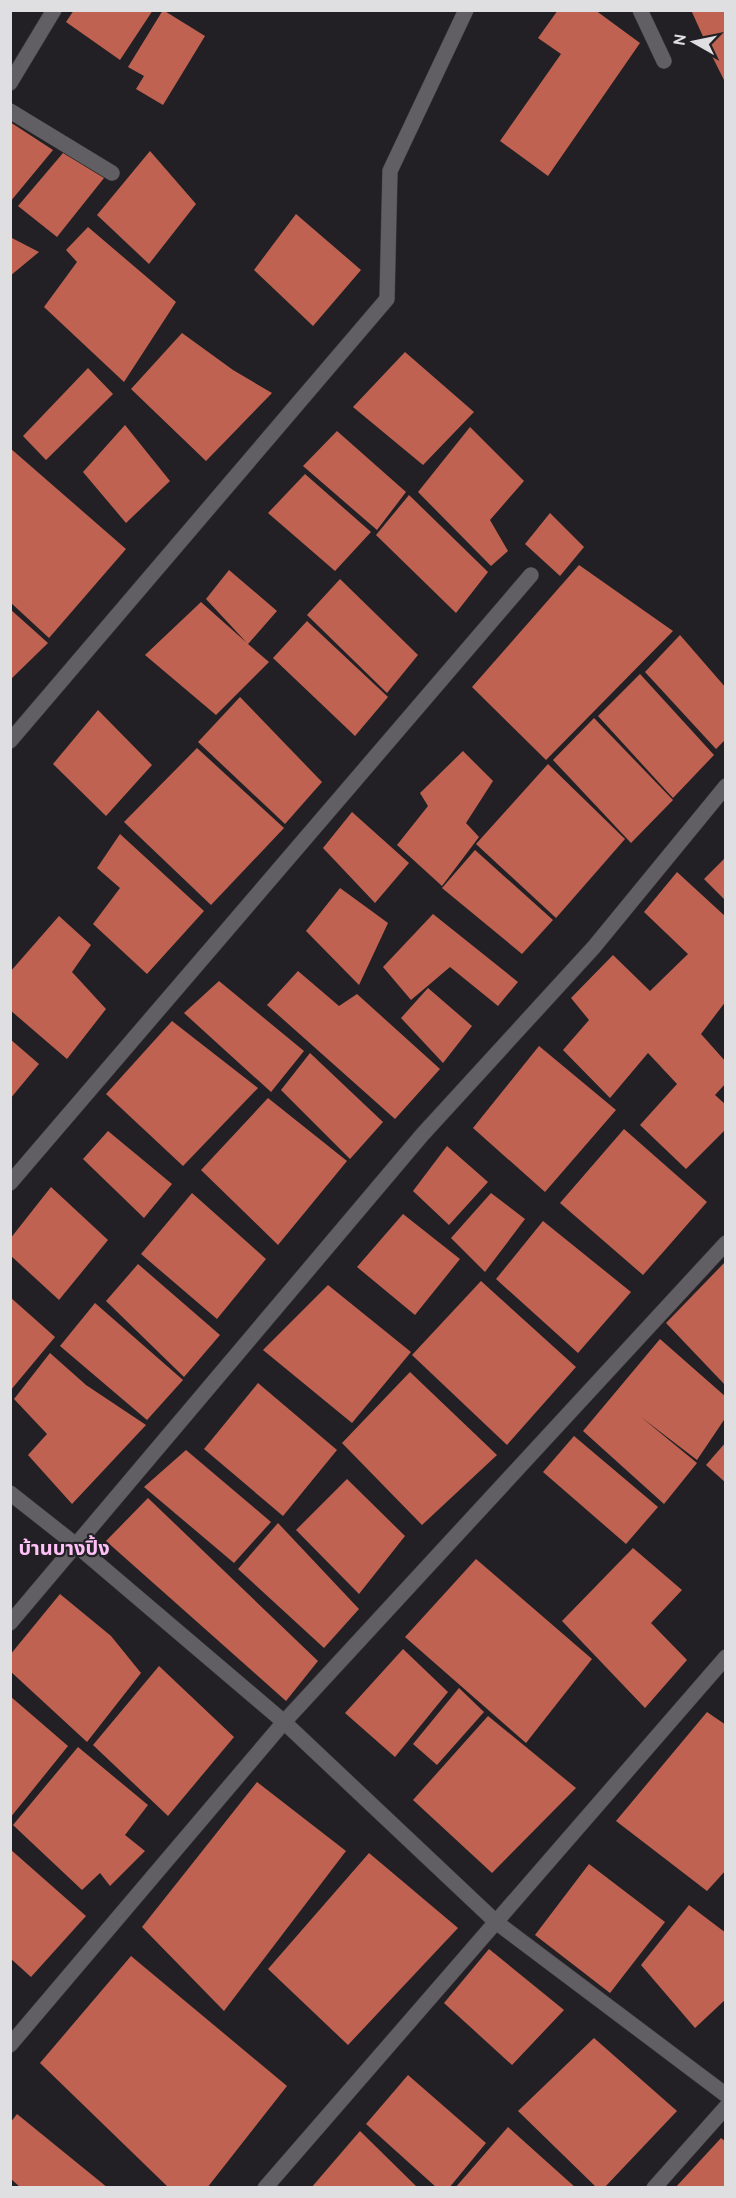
<svg xmlns="http://www.w3.org/2000/svg" width="736" height="2198" font-family="Overpass,'Noto Sans Thai',sans-serif">
<style>
.building{fill:#c06251}
.lines{fill:none;stroke-linecap:round;stroke-linejoin:round}
.street-casing{stroke:#3f3d41;stroke-width:16}
.street{stroke:#625f64;stroke-width:15}
.labels{text-anchor:middle;stroke-width:4.5;stroke-linejoin:round;paint-order:stroke}
.quarter-label{font-size:20px;font-weight:bold;fill:#ffc0f7;stroke:#222024}
</style>
<rect width="100%" height="100%" fill="#222024"/>
<!-- building -->
<g class="building">
<path d="M74,10H153L120,60L66,22Z"/>
<path d="M163,10L205,36L163,105L136,89L144,76L128,67Z"/>
<path d="M558,10H595L640,43L548,176L500,141L561,54L538,38Z"/>
<path d="M691,10H726V84L711,54Z"/>
<path d="M10,122L53,150L10,202Z"/>
<path d="M150,151L196,204L149,264L97,215Z"/>
<path d="M63,153L104,178L57,237L18,206Z"/>
<path d="M296,214L361,270L313,326L254,270Z"/>
<path d="M88,227L176,302L124,382L44,307L77,262L66,250Z"/>
<path d="M10,237L39,252L10,276Z"/>
<path d="M182,333L233,370L272,393L206,461L131,389Z"/>
<path d="M405,352L474,412L423,465L353,407Z"/>
<path d="M88,368L113,394L46,460L23,436Z"/>
<path d="M125,425L170,481L126,523L83,472Z"/>
<path d="M470,427L524,481L490,520L508,551L491,566L418,492Z"/>
<path d="M337,431L406,492L377,530L303,466Z"/>
<path d="M10,448L126,549L49,638L10,602Z"/>
<path d="M305,474L371,532L335,571L268,513Z"/>
<path d="M409,495L488,572L456,613L376,535Z"/>
<path d="M550,513L584,547L560,576L525,544Z"/>
<path d="M579,565L673,631L546,760L472,687Z"/>
<path d="M229,570L277,611L248,644L269,662L216,715L145,655L201,602L247,643L206,599Z"/>
<path d="M340,579L418,655L387,693L307,615Z"/>
<path d="M10,609L48,643L10,680Z"/>
<path d="M307,621L388,697L355,736L273,658Z"/>
<path d="M680,635L726,688V739L716,749L645,672Z"/>
<path d="M640,674L714,755L673,798L598,716Z"/>
<path d="M240,697L322,782L285,824L198,742Z"/>
<path d="M98,710L152,765L106,816L53,764Z"/>
<path d="M594,718L673,800L631,843L553,760Z"/>
<path d="M197,748L284,828L211,905L124,822Z"/>
<path d="M463,751L493,781L466,823L479,837L442,886L397,845L428,806L420,793Z"/>
<path d="M548,764L625,839L556,918L476,844Z"/>
<path d="M352,812L409,863L375,903L323,848Z"/>
<path d="M120,834L204,911L147,974L93,924L120,888L97,868Z"/>
<path d="M475,850L553,920L522,954L442,888Z"/>
<path d="M726,857V901L704,879Z"/>
<path d="M677,872L726,917V1001L701,1034L726,1062V1083L715,1095L726,1105V1129L686,1169L640,1125L677,1084L648,1053L610,1098L563,1050L589,1020L571,998L613,955L650,991L688,954L644,912Z"/>
<path d="M340,888L388,923L359,985L306,931Z"/>
<path d="M433,914L518,982L498,1006L450,967L411,1000L383,967Z"/>
<path d="M59,916L91,945L72,972L106,1009L67,1059L10,1010V972Z"/>
<path d="M298,971L339,1006L357,994L440,1069L395,1119L267,1005Z"/>
<path d="M219,981L304,1051L271,1092L184,1013Z"/>
<path d="M428,988L472,1026L443,1063L401,1018Z"/>
<path d="M172,1021L258,1088L183,1166L106,1094Z"/>
<path d="M10,1039L39,1064L10,1099Z"/>
<path d="M539,1046L616,1110L545,1192L473,1128Z"/>
<path d="M310,1053L383,1122L350,1159L281,1090Z"/>
<path d="M268,1098L347,1161L278,1245L201,1170Z"/>
<path d="M624,1129L707,1202L643,1275L560,1203Z"/>
<path d="M108,1131L172,1184L144,1218L83,1159Z"/>
<path d="M447,1146L488,1182L449,1225L413,1191Z"/>
<path d="M51,1187L108,1240L59,1300L10,1255V1239Z"/>
<path d="M192,1193L266,1259L217,1319L141,1254Z"/>
<path d="M491,1193L525,1219L485,1272L451,1238Z"/>
<path d="M403,1214L460,1259L415,1315L357,1267Z"/>
<path d="M543,1221L631,1292L578,1353L496,1279Z"/>
<path d="M726,1261V1386L666,1323Z"/>
<path d="M138,1264L220,1335L184,1377L106,1301Z"/>
<path d="M481,1281L576,1367L507,1445L412,1355Z"/>
<path d="M328,1285L411,1352L352,1423L263,1350Z"/>
<path d="M10,1297L55,1337L10,1391Z"/>
<path d="M95,1303L183,1380L147,1420L60,1346Z"/>
<path d="M660,1339L726,1397V1417L697,1460L641,1417L697,1463L664,1504L583,1431Z"/>
<path d="M50,1353L86,1385L146,1425L72,1504L28,1455L47,1434L14,1399Z"/>
<path d="M410,1372L497,1455L422,1525L342,1443Z"/>
<path d="M258,1383L337,1450L283,1516L204,1449Z"/>
<path d="M574,1436L658,1507L626,1544L543,1472Z"/>
<path d="M726,1442V1483L706,1465Z"/>
<path d="M186,1450L271,1522L234,1563L144,1487Z"/>
<path d="M347,1479L405,1536L359,1594L296,1530Z"/>
<path d="M148,1498L318,1661L286,1701L106,1541Z"/>
<path d="M278,1523L359,1609L324,1648L238,1569Z"/>
<path d="M633,1548L682,1590L651,1623L687,1660L645,1708L562,1621Z"/>
<path d="M476,1559L592,1659L526,1743L405,1637Z"/>
<path d="M60,1594L111,1636L141,1673L87,1742L10,1671V1655Z"/>
<path d="M403,1649L448,1692L395,1757L345,1713Z"/>
<path d="M159,1666L234,1737L168,1816L93,1745Z"/>
<path d="M459,1688L484,1712L437,1765L413,1744Z"/>
<path d="M10,1696L68,1746L10,1818Z"/>
<path d="M707,1712L726,1725V1870L707,1891L616,1821Z"/>
<path d="M488,1716L576,1788L492,1873L413,1800Z"/>
<path d="M78,1747L148,1805L125,1835L145,1851L110,1886L100,1873L82,1890L13,1825Z"/>
<path d="M257,1782L346,1851L224,2011L142,1927Z"/>
<path d="M10,1849L86,1916L31,1977L10,1958Z"/>
<path d="M369,1853L458,1928L348,2045L268,1969Z"/>
<path d="M589,1864L665,1922L610,1993L535,1935Z"/>
<path d="M689,1905L726,1933V1999L695,2028L641,1965Z"/>
<path d="M489,1949L564,2010L512,2065L444,2003Z"/>
<path d="M131,1956L287,2086L207,2188H169L40,2063Z"/>
<path d="M594,2038L677,2111L604,2188H597L518,2111Z"/>
<path d="M408,2075L486,2143L449,2188H437L366,2124Z"/>
<path d="M17,2114L108,2188H21L10,2178V2123Z"/>
<path d="M508,2127L576,2188H455Z"/>
<path d="M360,2131L418,2188H311Z"/>
<path d="M721,2138L726,2142V2188H675Z"/>
</g>
<g class="lines">
<!-- street casing -->
<g class="street-casing">
<g id="street">
<path d="M640,10L664,61"/>
<path d="M10,83L54,10"/>
<path d="M10,111L112,173"/>
<path d="M10,741L387,299L390,171L466,10"/>
<path d="M10,1183L531,575"/>
<path d="M10,1493L76,1545L284,1722L496,1922L726,2095"/>
<path d="M10,1623L422,1135L594,947L726,786"/>
<path d="M10,2045L284,1722L726,1243"/>
<path d="M265,2188L726,1657"/>
<path d="M654,2188L726,2107"/>
</g>
</g>
<!-- street -->
<use href="#street" class="street"/>
</g>
<g class="labels">
<!-- quarter labels -->
<g class="quarter-label">
<text x="64" y="1555">บ้านบางปิ้ง</text>
</g>
</g>
<!-- border -->
<rect width="736" height="2198" fill="none" stroke="#dfdee1" stroke-width="24"/>
<!-- north arrow -->
<g transform="translate(694 42) rotate(279)" stroke="#222024" stroke-width="4.5" paint-order="stroke">
<path d="M0-4.5L10 22L0 15L-10 22Z" fill="#dfdee1"/>
<text y="-9" font-size="16" font-weight="bold" text-anchor="middle" fill="#dfdee1">N</text>
</g>
</svg>
